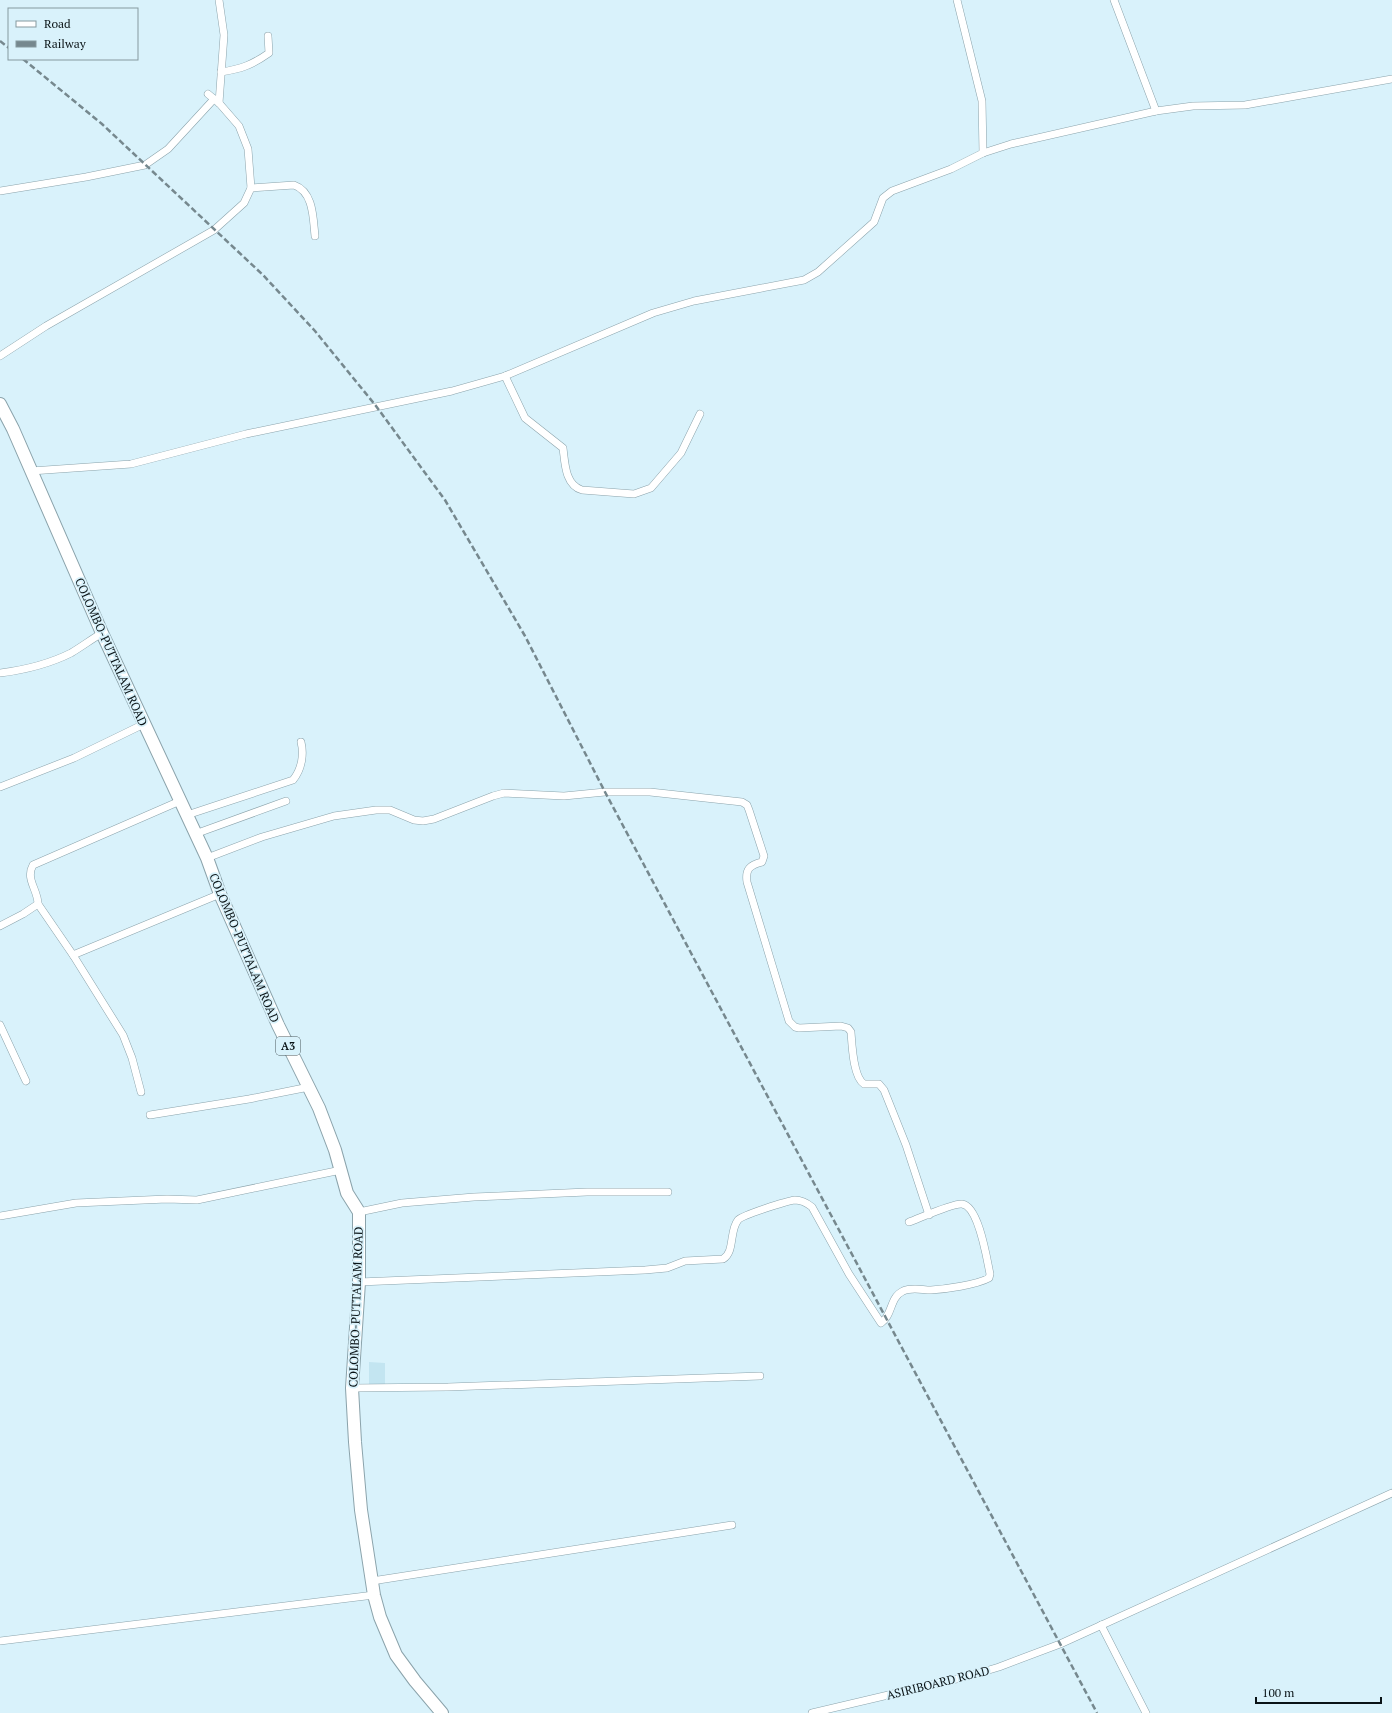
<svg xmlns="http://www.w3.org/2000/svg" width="1392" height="1713" font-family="'PT Serif',serif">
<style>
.built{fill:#c3e5f1}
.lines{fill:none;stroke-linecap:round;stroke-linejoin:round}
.street-casing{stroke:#8ba3ab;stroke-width:8}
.highway-casing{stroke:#8ba3ab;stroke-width:14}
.street{stroke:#fff;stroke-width:7}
.highway{stroke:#fff;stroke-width:12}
.rail{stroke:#76888e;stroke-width:2.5;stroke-dasharray:6 3;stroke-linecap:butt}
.labels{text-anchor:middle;stroke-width:3.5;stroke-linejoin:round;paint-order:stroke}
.shield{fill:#d9f2fb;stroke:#48565b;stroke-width:1}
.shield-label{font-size:11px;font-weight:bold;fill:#0a1316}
.street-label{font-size:12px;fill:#0a1316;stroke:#d9f2fb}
</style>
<rect width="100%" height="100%" fill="#d9f2fb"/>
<!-- built -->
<path class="built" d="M369,1362L385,1363V1384H369Z"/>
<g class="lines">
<!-- street casing -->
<g class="street-casing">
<g id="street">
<path d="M219,0L224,35L219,103"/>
<path d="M957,0L982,101L983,153"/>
<path d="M1114,0L1156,111"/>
<path d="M221,72C241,69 252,65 269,53L268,36"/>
<path d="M251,188L294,185C314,192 313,219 315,236"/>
<path d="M0,191L86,177L145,165L168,149L214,99"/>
<path d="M0,356L46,326L214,230L244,203L251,188L248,149L239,126L219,103L208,94"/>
<path d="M505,376L525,418L563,448C565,463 565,485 582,490L634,494L651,488L681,453L700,414"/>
<path d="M31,471L131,464L246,434L452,391L505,376L653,313L694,301L804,280L818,272L874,222L883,198L892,191L951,169L983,153L1011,144L1156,111L1193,106L1245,105L1392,79"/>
<path d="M0,673C24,670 49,664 71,653C81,647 92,639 102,633"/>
<path d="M0,787L74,758L144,724"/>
<path d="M187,815L293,780C302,769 304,754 301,742"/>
<path d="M195,834L286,801"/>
<path d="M207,858L262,837L334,816L376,810H390L414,820L423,821L434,819L493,796L504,793L564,796L605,792H650L742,802L747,805L749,810L764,856L762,862C750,865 745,869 747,882L789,1021L795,1027L799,1028L841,1026L848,1028L851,1032C852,1045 853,1077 864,1084H879L884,1090L906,1145L929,1215"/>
<path d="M38,904L73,955L123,1035L132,1058L141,1092"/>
<path d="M0,926L23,914L38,904C38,890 25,879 33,865L180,801"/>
<path d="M73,955L220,894"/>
<path d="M0,1025L26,1081"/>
<path d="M150,1115L249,1099L309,1087"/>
<path d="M359,1212L402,1203L474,1197L587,1192H668"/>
<path d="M0,1216L76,1203L167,1199L197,1200L341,1170"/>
<path d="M359,1282L645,1270L667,1268L685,1261L723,1259C735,1252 729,1231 738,1220C742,1215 787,1201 795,1200C802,1200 807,1203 812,1207L849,1274L881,1323C893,1315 889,1298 903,1291C912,1287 922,1290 931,1290C946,1289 976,1285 989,1278L990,1274C987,1260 979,1206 962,1204C953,1203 920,1218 909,1222"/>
<path d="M352,1388L448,1387L760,1376"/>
<path d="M372,1581L732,1525"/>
<path d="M1101,1625L1146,1713"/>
<path d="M0,1641L374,1595"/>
<path d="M812,1713L969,1676L999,1667L1060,1644L1392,1493"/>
</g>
</g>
<!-- highway casing -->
<g class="highway-casing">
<path id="highway" d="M0,404L13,429L102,633L207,858L220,894L278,1025L319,1108L335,1150L347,1193L359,1212V1282L352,1388L355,1442L361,1510L374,1595L380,1617L396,1655L415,1681L442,1713"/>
</g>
<!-- street -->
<use href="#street" class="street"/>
<!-- highway -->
<use href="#highway" class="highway"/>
<!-- rail -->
<g class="rail">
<path d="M0,41L9,48"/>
<path d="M23,59L102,124L263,275L315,331L376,406L445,500L525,636L605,792L1097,1713"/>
</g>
</g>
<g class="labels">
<!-- shield labels -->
<rect class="shield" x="276" y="1037" width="24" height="18" rx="3"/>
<g class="shield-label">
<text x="288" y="1050">A3</text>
</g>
<!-- street labels -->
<g class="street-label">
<text transform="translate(111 652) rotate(66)" y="4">COLOMBO-PUTTALAM ROAD</text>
<text transform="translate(244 948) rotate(67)" y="4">COLOMBO-PUTTALAM ROAD</text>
<text transform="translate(356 1307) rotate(-88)" y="4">COLOMBO-PUTTALAM ROAD</text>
<text transform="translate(938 1683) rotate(-14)" y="4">ASIRIBOARD ROAD</text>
</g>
</g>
<!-- legend -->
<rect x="8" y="8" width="130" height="52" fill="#d9f2fb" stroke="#86999f"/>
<rect x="16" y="21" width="20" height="6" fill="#ffffff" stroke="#86999f"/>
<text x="44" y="28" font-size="12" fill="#0a1316">Road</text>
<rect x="16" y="41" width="20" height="6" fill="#76888e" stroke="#86999f"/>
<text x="44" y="48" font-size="12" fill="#0a1316">Railway</text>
<!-- scale -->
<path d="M1256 1697v6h125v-6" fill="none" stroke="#0a1316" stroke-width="2"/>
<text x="1262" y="1697" font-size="12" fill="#0a1316" stroke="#d9f2fb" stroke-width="3" paint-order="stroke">100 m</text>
</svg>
